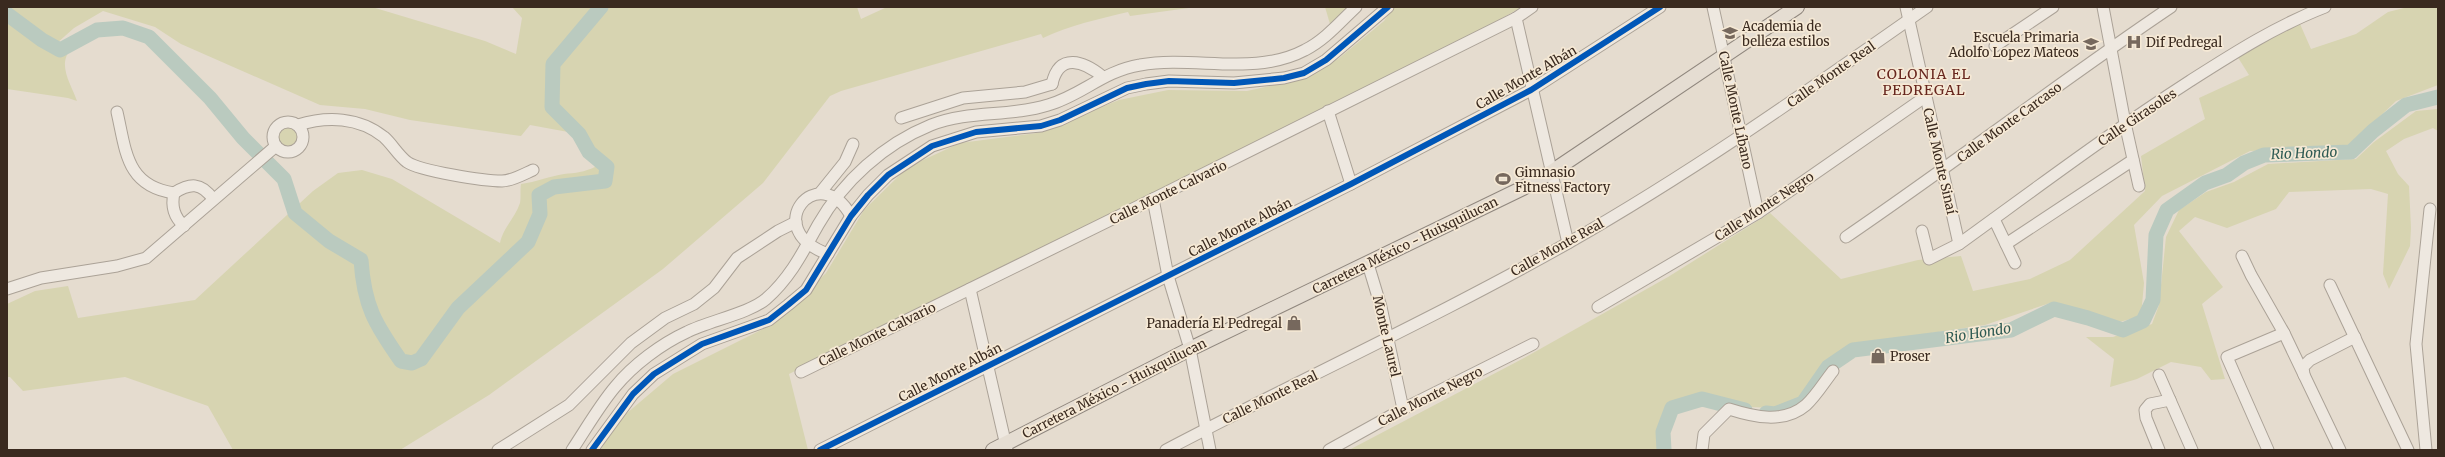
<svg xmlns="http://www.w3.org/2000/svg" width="2445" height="457" font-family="Merriweather,serif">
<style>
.green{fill:#d7d4b1}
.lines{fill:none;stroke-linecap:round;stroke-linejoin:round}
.river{stroke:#bacabf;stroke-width:15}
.minor-casing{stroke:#aba297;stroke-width:13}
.major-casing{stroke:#90877e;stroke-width:16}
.minor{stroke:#eee8e0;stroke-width:11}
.major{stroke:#e5ddd2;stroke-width:14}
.cycleway-casing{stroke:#f6e9d5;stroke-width:8}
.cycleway{stroke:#0057b8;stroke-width:6}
.labels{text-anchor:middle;stroke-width:3.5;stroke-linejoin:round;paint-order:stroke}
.poi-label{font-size:13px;fill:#3a2a1f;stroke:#f6e9d5;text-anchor:start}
.street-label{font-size:13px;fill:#3a2a1f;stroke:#f6e9d5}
.neighbourhood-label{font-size:14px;letter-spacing:1px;fill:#67261e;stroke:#f6e9d5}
.water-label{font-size:14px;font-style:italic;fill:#2e5a53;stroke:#f6e9d5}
</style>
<rect width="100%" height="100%" fill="#e5dccf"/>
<!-- green -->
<g class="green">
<path d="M7,7H372L485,41L516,54L522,18L512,7H857L861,19L887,7H1196L1130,16L1128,12C1099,19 1070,25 1043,38L1041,34L841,91L830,96L763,183L663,269L489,395L400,450H233L208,406L125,377L23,391L10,377H7V304L35,291L68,286L78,318L195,300L313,191L338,173L362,170L392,179L500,243C503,228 515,218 520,203C521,198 520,190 521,184C536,182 550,176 564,174C576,173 584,172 595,167L579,134L530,125L521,136L410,120L365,109L320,105L181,44L155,27L103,11L74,28L56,44L68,53C59,68 72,86 77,101L68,98L7,89Z"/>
<path d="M1325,7H1350L1330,24Z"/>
<path d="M1394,7H1522L1470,36L789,374L808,450H600L620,419L673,374L775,323L826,273L864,210L908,167L960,143L1037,133L1119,100L1168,90L1247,91L1297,80L1338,59L1384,21Z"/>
<path d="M2408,7H2438V85L2396,101L2348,147L2250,151L2162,196L2134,225L2144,283L2141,316L2116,323L2053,302L1985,325L1852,345L1825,364L1800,399L1775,408L1750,407L1702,393L1668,404L1658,431L1659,450H1349L1524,358L1668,277L1770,213L1841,279L1918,260L1961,256L1973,291L2030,279L2070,260L2145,191L2141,156L2205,119L2199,98L2249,75L2237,56L2300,24L2311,49L2356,34L2388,12Z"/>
<path d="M2438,109V131L2433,128L2404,139L2386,151L2398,174L2409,186L2411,228L2410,246L2389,289L2383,274L2388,194L2371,189L2289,192L2276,209L2227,228L2195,217L2179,231L2223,287L2202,304L2225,379L2211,380L2201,367L2171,362L2137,379L2110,387L2114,359L2086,337H2113L2152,324L2159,305L2166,237L2179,210L2206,192L2234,182L2268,164L2356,159L2374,142L2416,111Z"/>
<circle cx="288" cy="137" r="12"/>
</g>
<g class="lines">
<!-- river -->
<g class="river">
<path d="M7,14L42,40L60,50L97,30L123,28L149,37L210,98L243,138L284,179L295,213L329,241L361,260C364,306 375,324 401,361L412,363L421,359L458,308L528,242L540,214L539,195L554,187L605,181L607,167L589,152L579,134L552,107L553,64L601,7"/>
<path d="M1766,413L1775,414L1803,403L1828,367L1853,350L2011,330L2054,309L2088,318L2123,330L2143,321L2153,300L2156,235L2167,210L2205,183L2227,175L2244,163L2264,155L2351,152L2373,131L2406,105L2438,97"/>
<path d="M1664,450L1663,432L1672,408L1702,399L1745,410"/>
</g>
<!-- minor casing -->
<g class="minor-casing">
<g id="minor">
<path d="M1713,7L1758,213"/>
<path d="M1906,7L1959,244"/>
<path d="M2103,7L2125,123L2139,186"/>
<path d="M1516,18L1568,243"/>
<path d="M1995,46L2053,7"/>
<path d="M1052,84C1059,52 1084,61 1103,77"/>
<path d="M1328,111L1351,184"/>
<path d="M117,112C126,151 126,186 174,193C190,183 201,182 213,199"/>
<path d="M901,118L963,98L1025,92L1052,84"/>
<circle cx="288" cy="137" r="15"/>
<path d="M298,125C327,116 359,117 384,137C392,144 398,155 407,162C420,171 484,181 502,181C512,181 524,174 533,170"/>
<path d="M174,193C171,206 174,217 184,226"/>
<path d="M820,193L845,162L853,144"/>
<path d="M1153,199L1168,276L1190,349L1210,450"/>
<path d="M1994,219L2015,263"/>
<path d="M1922,231L1929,259L1959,244C2035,189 2111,132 2190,81C2234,53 2276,26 2325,7"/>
<path d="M1846,237C1956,162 2061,81 2171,7"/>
<path d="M2006,244L2133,160"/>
<path d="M828,254C758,229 819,158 851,216"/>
<path d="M2242,256L2251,275L2284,333L2340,450"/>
<path d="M1368,264L1381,307L1403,409"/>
<path d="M2330,285L2408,450"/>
<path d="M7,289L41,278L117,266L146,258L276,146"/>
<path d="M970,289L1007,450"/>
<path d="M1598,307L1758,213L1925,97"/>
<path d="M801,372L1153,199L1516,18L1532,7"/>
<path d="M2159,375L2192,450"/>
<path d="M2304,375L2303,367L2310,360L2355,337"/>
<path d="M498,450L569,405L631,343L665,318L694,304L714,288L737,258L778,231L796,222"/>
<path d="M572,450C586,429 599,406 615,387C633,365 661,344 687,332C709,321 750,313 766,299C790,278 803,252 818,225C843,181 884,144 931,125C969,110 1010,117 1048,105C1081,96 1103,71 1140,65C1194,55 1254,77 1305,50C1325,40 1340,22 1356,7"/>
<path d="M592,450L633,394L654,374L702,344L769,320L788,305L806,290L851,216L868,195L888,175L932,146L976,132L1041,126L1060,120L1127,88L1146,84L1169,81L1234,83L1284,78L1304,73L1326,60L1388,7"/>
<path d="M820,450L1351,184L1531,90L1660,7"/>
<path d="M1166,450C1299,380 1437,317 1568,243C1693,172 1810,89 1927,7"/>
<path d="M1329,450L1403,409L1533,344"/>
<path d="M1702,450L1704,434L1729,409C1754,417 1784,424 1806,405C1816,396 1825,381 1833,371"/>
<path d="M2159,450L2146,418L2145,410L2150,404L2170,400"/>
<path d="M2268,450L2227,357L2284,333"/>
<path d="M2426,450L2416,344L2430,209"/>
</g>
</g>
<!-- major casing -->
<g class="major-casing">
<path id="major" d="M993,450L1190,349L1523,188L1553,171L1797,7"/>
</g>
<!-- minor -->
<use href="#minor" class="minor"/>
<!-- major -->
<use href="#major" class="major"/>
<!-- cycleway casing -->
<g class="cycleway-casing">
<g id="cycleway">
<path d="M592,450L633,394L654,374L702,344L769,320L788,305L806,290L851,216L868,195L888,175L932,146L976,132L1041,126L1060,120L1127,88L1146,84L1169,81L1234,83L1284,78L1304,73L1326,60L1388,7"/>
<path d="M820,450L1351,184L1531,90L1660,7"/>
</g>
</g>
<!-- cycleway -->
<use href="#cycleway" class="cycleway"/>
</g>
<!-- icons -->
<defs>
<g id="university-bare" transform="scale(1.2)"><path d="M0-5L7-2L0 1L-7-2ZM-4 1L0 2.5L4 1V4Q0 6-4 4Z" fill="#76685d" stroke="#f6e9d5" stroke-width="2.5" paint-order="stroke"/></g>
<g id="hospital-bare" transform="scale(1.2)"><path d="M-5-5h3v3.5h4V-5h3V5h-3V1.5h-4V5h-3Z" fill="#76685d" stroke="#f6e9d5" stroke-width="2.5" paint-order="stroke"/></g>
<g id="school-bare" transform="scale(1.2)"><path d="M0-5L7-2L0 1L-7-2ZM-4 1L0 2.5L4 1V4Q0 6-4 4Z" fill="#76685d" stroke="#f6e9d5" stroke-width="2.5" paint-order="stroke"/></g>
<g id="stadium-bare" transform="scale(1.2)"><path d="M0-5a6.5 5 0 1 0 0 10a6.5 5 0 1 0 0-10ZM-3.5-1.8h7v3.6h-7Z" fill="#76685d" stroke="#f6e9d5" stroke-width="2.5" paint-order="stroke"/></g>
<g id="shop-bare" transform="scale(1.2)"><path d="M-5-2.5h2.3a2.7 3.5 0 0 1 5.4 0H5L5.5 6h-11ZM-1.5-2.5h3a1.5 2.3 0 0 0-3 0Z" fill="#76685d" stroke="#f6e9d5" stroke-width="2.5" paint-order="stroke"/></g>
</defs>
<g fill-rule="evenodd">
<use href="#university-bare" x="1730" y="33"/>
<use href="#hospital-bare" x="2134" y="42"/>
<use href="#school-bare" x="2091" y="44"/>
<use href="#stadium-bare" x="1503" y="179"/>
<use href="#shop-bare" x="1294" y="323"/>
<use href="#shop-bare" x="1878" y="356"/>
</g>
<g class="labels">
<!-- poi labels -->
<g class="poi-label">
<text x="1742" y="31">Academia de<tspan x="1742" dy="15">belleza estilos</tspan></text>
<text x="2079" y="42" text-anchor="end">Escuela Primaria<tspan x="2079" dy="15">Adolfo Lopez Mateos</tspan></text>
<text x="2146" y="47">Dif Pedregal</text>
<text x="1515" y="177">Gimnasio<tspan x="1515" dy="15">Fitness Factory</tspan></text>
<text x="1282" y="328" text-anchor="end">Panadería El Pedregal</text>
<text x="1890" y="361">Proser</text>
</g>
<!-- street labels -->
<g class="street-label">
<text transform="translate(1831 74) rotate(-35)" y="5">Calle Monte Real</text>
<text transform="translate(1526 77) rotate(-30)" y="5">Calle Monte Albán</text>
<text transform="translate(1736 110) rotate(78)" y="5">Calle Monte Líbano</text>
<text transform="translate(2137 117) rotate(-34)" y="5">Calle Girasoles</text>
<text transform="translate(2009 122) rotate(-36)" y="5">Calle Monte Carcaso</text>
<text transform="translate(1940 161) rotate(77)" y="5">Calle Monte Sinaí</text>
<text transform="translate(1168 192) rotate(-26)" y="5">Calle Monte Calvario</text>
<text transform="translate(1764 206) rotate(-33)" y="5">Calle Monte Negro</text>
<text transform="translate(1240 227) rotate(-27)" y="5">Calle Monte Albán</text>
<text transform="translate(1405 245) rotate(-26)" y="5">Carretera México - Huixquilucan</text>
<text transform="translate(1557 247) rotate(-29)" y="5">Calle Monte Real</text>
<text transform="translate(877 334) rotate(-26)" y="5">Calle Monte Calvario</text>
<text transform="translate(1387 336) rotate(77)" y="5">Monte Laurel</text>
<text transform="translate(950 372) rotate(-27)" y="5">Calle Monte Albán</text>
<text transform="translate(1114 388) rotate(-27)" y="5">Carretera México - Huixquilucan</text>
<text transform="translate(1430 396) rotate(-27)" y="5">Calle Monte Negro</text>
<text transform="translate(1270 397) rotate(-26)" y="5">Calle Monte Real</text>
</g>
<!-- neighbourhood labels -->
<g class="neighbourhood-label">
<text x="1924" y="79">COLONIA EL<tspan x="1924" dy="16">PEDREGAL</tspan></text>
</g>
<!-- water labels -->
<g class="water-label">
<text transform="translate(2304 153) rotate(-2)" y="5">Rio Hondo</text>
<text transform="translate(1978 333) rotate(-9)" y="5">Rio Hondo</text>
</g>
</g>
<!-- border -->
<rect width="2445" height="457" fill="none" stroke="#3a2a1f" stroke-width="16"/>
</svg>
